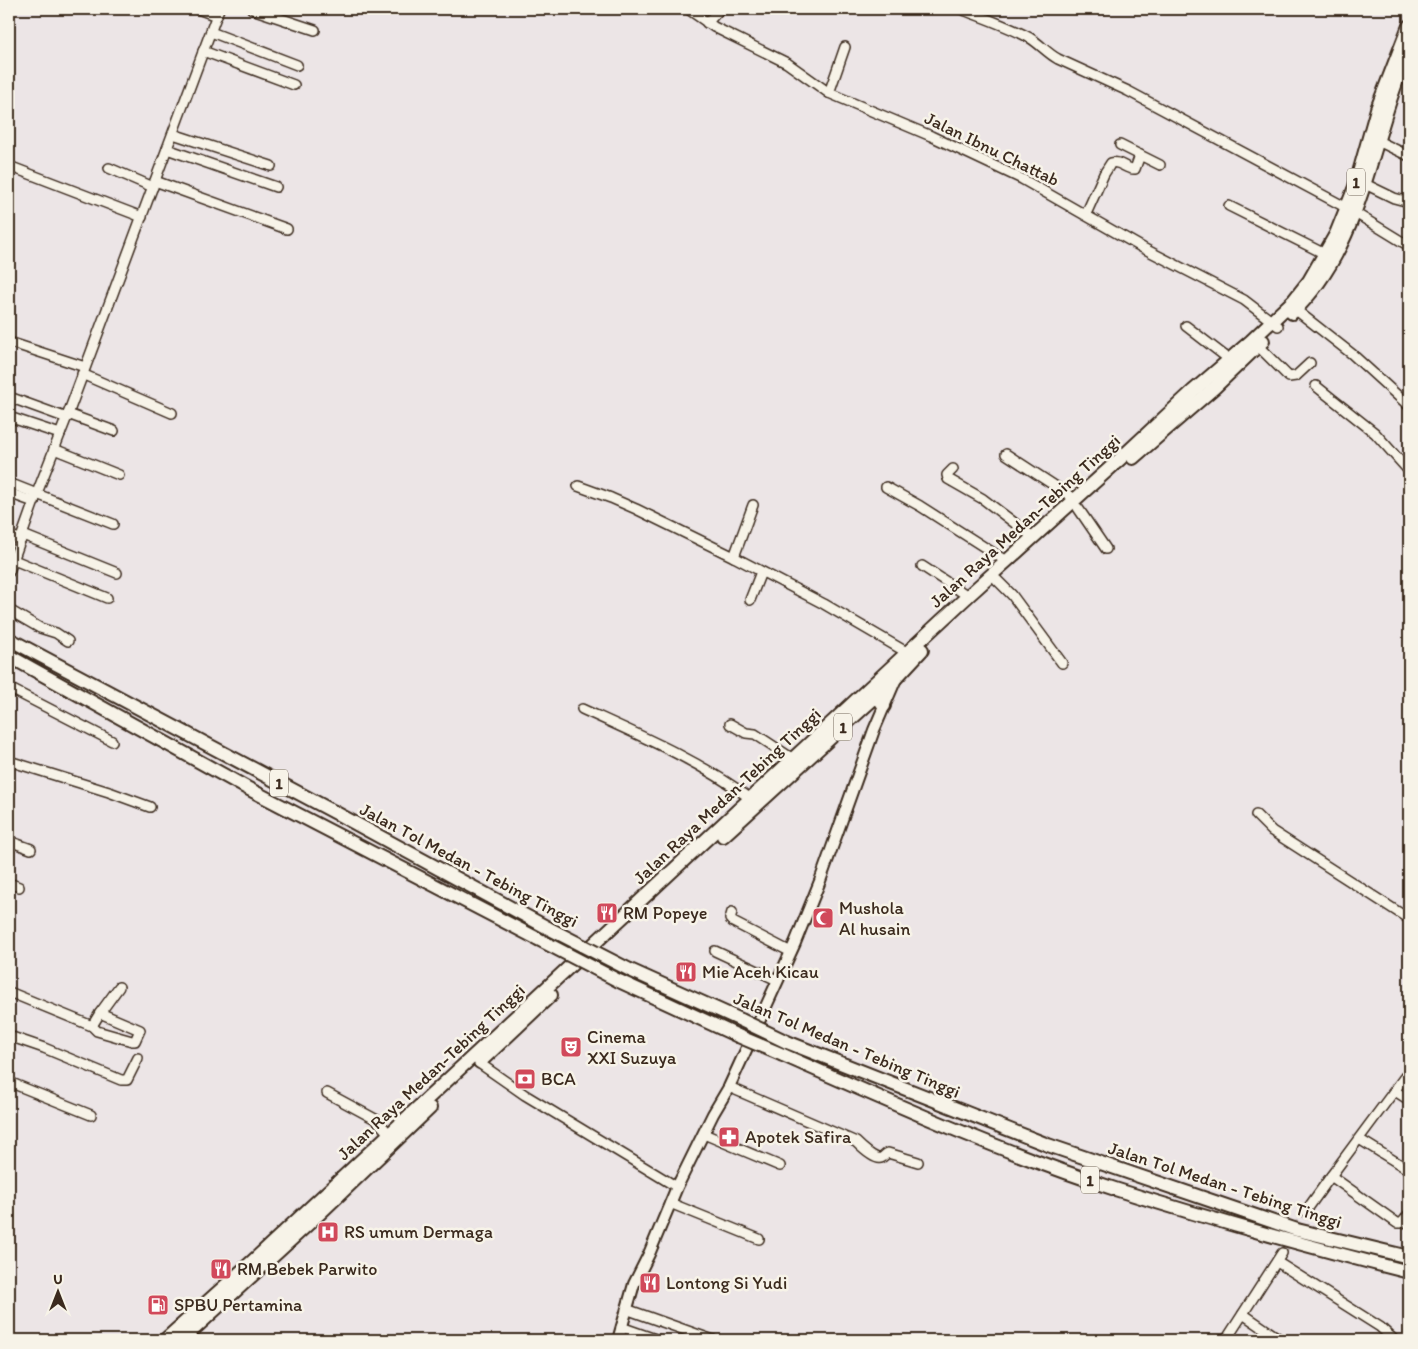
<svg xmlns="http://www.w3.org/2000/svg" width="1418" height="1349" font-family="Itim,sans-serif">
<style>
.lines{fill:none;stroke-linecap:round;stroke-linejoin:round}
.minor-tunnel{stroke:#c9c0be;stroke-width:9;stroke-dasharray:9 4.5;stroke-linecap:butt}
.minor-casing{stroke:#3b2a1e;stroke-width:12}
.major-casing{stroke:#3b2a1e;stroke-width:14}
.highway-casing{stroke:#3b2a1e;stroke-width:16}
.minor{stroke:#f7f3e8;stroke-width:9}
.major{stroke:#f7f3e8;stroke-width:10}
.highway{stroke:#f7f3e8;stroke-width:12}
.highway-bridge-casing{stroke:#3b2a1e;stroke-width:16;stroke-linecap:butt}
.highway-bridge{stroke:#f7f3e8;stroke-width:12}
.labels{text-anchor:middle;stroke-width:5;stroke-linejoin:round;paint-order:stroke}
.shield{fill:#f7f3e8;stroke:#73665b;stroke-width:1}
.shield-label{font-size:16px;font-weight:bold;fill:#3b2a1e}
.street-label{font-size:18px;fill:#3b2a1e;stroke:#f7f3e8}
.poi-label{font-size:18px;fill:#3b2a1e;stroke:#f7f3e8;text-anchor:start}
</style>
<rect width="100%" height="100%" fill="#ece5e6"/>
<filter id="ink" filterUnits="userSpaceOnUse"><feTurbulence type="fractalNoise" baseFrequency=".02" numOctaves="2"/><feDisplacementMap in="SourceGraphic" scale="10" xChannelSelector="R" yChannelSelector="G"/><feConvolveMatrix kernelMatrix="1 2 1 2 8 2 1 2 1" color-interpolation-filters="sRGB"/></filter>
<g filter="url(#ink)">
<g class="lines">
<!-- minor-tunnel -->
<path class="minor-tunnel" d="M1282,1253L1306,1211"/>
<!-- minor casing -->
<g class="minor-casing">
<g id="minor">
<path d="M198,9L217,16"/>
<path d="M252,9L315,30"/>
<path d="M688,9L714,27L787,63L829,93L931,136L1022,179L1143,248L1244,300L1278,326"/>
<path d="M961,9C984,18 1008,26 1030,38C1040,44 1047,53 1058,59L1128,91L1347,208L1409,246"/>
<path d="M707,23L720,9"/>
<path d="M211,32L297,65"/>
<path d="M203,51L294,85"/>
<path d="M829,93L845,47"/>
<path d="M173,134L271,166"/>
<path d="M1378,141L1409,156"/>
<path d="M1120,145L1140,155"/>
<path d="M167,149L276,187"/>
<path d="M9,166L142,217"/>
<path d="M109,168L153,187"/>
<path d="M155,181L287,229"/>
<path d="M1365,184L1394,198L1409,202"/>
<path d="M1229,206L1325,254"/>
<path d="M1086,214L1104,174L1111,163C1120,160 1126,170 1135,169L1140,155L1160,165"/>
<path d="M1296,310L1352,354L1409,406"/>
<path d="M1186,326L1230,360"/>
<path d="M9,342L85,367"/>
<path d="M1258,346L1289,377L1296,376L1310,363"/>
<path d="M82,374L172,413"/>
<path d="M1316,386L1375,433L1409,471"/>
<path d="M9,397L67,418"/>
<path d="M68,414L114,431"/>
<path d="M9,417L60,434"/>
<path d="M54,449L119,475"/>
<path d="M1006,454L1075,499"/>
<path d="M953,469L947,475L948,479L983,499L1033,537"/>
<path d="M9,483L113,524"/>
<path d="M578,486L611,498L636,509L734,557L824,604L908,653"/>
<path d="M886,487L920,506L1006,561"/>
<path d="M9,493L34,502"/>
<path d="M1078,508L1106,549"/>
<path d="M9,535L21,540"/>
<path d="M23,535L117,573"/>
<path d="M734,557L753,505"/>
<path d="M14,560L107,598"/>
<path d="M922,566L968,596"/>
<path d="M9,572L37,493L68,414L219,9"/>
<path d="M997,580L1012,595L1062,663"/>
<path d="M750,600L761,572"/>
<path d="M9,610L40,628L56,633L68,641"/>
<path d="M9,688L112,741"/>
<path d="M582,709C639,735 700,761 751,799"/>
<path d="M730,724L746,733L755,734L793,759"/>
<path d="M9,761L109,792L150,807"/>
<path d="M1256,815L1272,831L1409,919"/>
<path d="M9,841L31,849"/>
<path d="M9,883L19,887"/>
<path d="M732,912L730,919L733,922L791,952"/>
<path d="M715,951L777,980"/>
<path d="M9,992L92,1026L100,1013L140,1030L135,1041H132L97,1031L92,1026"/>
<path d="M100,1013L119,987"/>
<path d="M9,1036L44,1048L121,1080H127L138,1058"/>
<path d="M479,1063L525,1095L677,1187"/>
<path d="M9,1082L91,1115"/>
<path d="M729,1087L856,1142C860,1146 875,1160 881,1158C884,1157 885,1154 888,1153L918,1162"/>
<path d="M1395,1091L1409,1100"/>
<path d="M327,1093L377,1120L389,1134"/>
<path d="M704,1134L780,1166"/>
<path d="M1359,1139L1409,1170"/>
<path d="M1331,1176L1397,1223H1402L1409,1214"/>
<path d="M670,1203L759,1239"/>
<path d="M1306,1211L1331,1176L1409,1071"/>
<path d="M1277,1262L1380,1327L1394,1340"/>
<path d="M626,1309L713,1340"/>
<path d="M1243,1314L1281,1340"/>
<path d="M621,1327L658,1340"/>
<path d="M1226,1340L1282,1253"/>
</g>
</g>
<!-- major casing -->
<g class="major-casing">
<path id="major" d="M618,1340L634,1284L649,1254L677,1187L713,1114L729,1087L795,943L820,881L874,730L895,681"/>
</g>
<!-- highway casing -->
<g class="highway-casing">
<g id="highway">
<path d="M1292,313C1365,244 1369,138 1409,51"/>
<path d="M1133,458L1215,387L1263,341"/>
<path d="M9,639L338,814L548,928"/>
<path d="M9,656L247,788L538,939"/>
<path d="M874,698L880,700L884,706"/>
<path d="M723,836L896,678L922,650"/>
<path d="M630,970L741,1020"/>
<path d="M619,981L738,1036"/>
<path d="M787,1042L1048,1145L1297,1230L1409,1257"/>
<path d="M783,1055C892,1103 1001,1152 1115,1189C1212,1220 1310,1247 1409,1272"/>
<path d="M480,1062L551,995"/>
<path d="M165,1340L254,1260L968,596L1120,459L1193,391L1251,341L1294,300L1309,281L1336,234L1355,187L1377,109L1409,26"/>
<path d="M182,1340L320,1213L430,1108"/>
</g>
</g>
<!-- minor -->
<use href="#minor" class="minor"/>
<!-- major -->
<use href="#major" class="major"/>
<!-- highway -->
<use href="#highway" class="highway"/>
<!-- highway-bridge casing -->
<g class="highway-bridge-casing">
<g id="highway-bridge">
<path d="M548,928L630,970"/>
<path d="M538,939L619,981"/>
<path d="M741,1020L787,1042"/>
<path d="M738,1036L783,1055"/>
</g>
</g>
<!-- highway-bridge -->
<use href="#highway-bridge" class="highway-bridge"/>
</g>
</g>
<!-- icons -->
<defs>
<g id="restaurant-square" transform="scale(1.125)"><rect x="-9" y="-9" width="18" height="18" rx="4" fill="#d1495b" stroke="#f7f3e8"/><path d="M-5-6h1v4h1v-4h1v4h1v-4h1v5L-1.5 .5V6h-2V.5L-5-1ZM5-6V6H3V1.5H1.5Q1.5-4 5-6Z" fill="#fff"/></g>
<g id="mosque-square" transform="scale(1.125)"><rect x="-9" y="-9" width="18" height="18" rx="4" fill="#d1495b" stroke="#f7f3e8"/><path d="M3.5-4.9A6 6 0 1 0 3.5 4.9A5 5 0 1 1 3.5-4.9Z" fill="#fff"/></g>
<g id="theatre-square" transform="scale(1.125)"><rect x="-9" y="-9" width="18" height="18" rx="4" fill="#d1495b" stroke="#f7f3e8"/><path d="M-5-5.5Q0-4 5-5.5V0Q5 5 0 6Q-5 5-5 0ZM-3.3-2.5H-1v1.5H-3.3ZM1-2.5H3.3v1.5H1ZM-2.8 1Q0 5.5 2.8 1Z" fill="#fff"/></g>
<g id="bank-square" transform="scale(1.125)"><rect x="-9" y="-9" width="18" height="18" rx="4" fill="#d1495b" stroke="#f7f3e8"/><path d="M-6-4H6V4H-6ZM0-2.3a2.3 2.3 0 1 0 0 4.6a2.3 2.3 0 1 0 0-4.6Z" fill="#fff"/></g>
<g id="pharmacy-square" transform="scale(1.125)"><rect x="-9" y="-9" width="18" height="18" rx="4" fill="#d1495b" stroke="#f7f3e8"/><path d="M-2-6h4v4h4v4h-4v4h-4v-4h-4v-4h4Z" fill="#fff"/></g>
<g id="hospital-square" transform="scale(1.125)"><rect x="-9" y="-9" width="18" height="18" rx="4" fill="#d1495b" stroke="#f7f3e8"/><path d="M-5-5h3v3.5h4V-5h3V5h-3V1.5h-4V5h-3Z" fill="#fff"/></g>
<g id="fuel-square" transform="scale(1.125)"><rect x="-9" y="-9" width="18" height="18" rx="4" fill="#d1495b" stroke="#f7f3e8"/><path d="M-5.5-6h7V0h2V4h1.3V-2.5L3-4.5l.8-.8L6-3V5H2.5V1h-1V6h-7ZM-4.2-4.7v3.2H.2V-4.7Z" fill="#fff"/></g>
</defs>
<g fill-rule="evenodd">
<use href="#restaurant-square" x="607" y="913"/>
<use href="#mosque-square" x="823" y="918"/>
<use href="#restaurant-square" x="686" y="972"/>
<use href="#theatre-square" x="571" y="1047"/>
<use href="#bank-square" x="525" y="1079"/>
<use href="#pharmacy-square" x="729" y="1137"/>
<use href="#hospital-square" x="328" y="1232"/>
<use href="#restaurant-square" x="221" y="1269"/>
<use href="#restaurant-square" x="650" y="1283"/>
<use href="#fuel-square" x="158" y="1305"/>
</g>
<g class="labels">
<!-- shield labels -->
<g class="shield">
<rect x="1347" y="168.5" width="18" height="27" rx="4"/>
<rect x="834" y="713.5" width="18" height="27" rx="4"/>
<rect x="270" y="769.5" width="18" height="27" rx="4"/>
<rect x="1081" y="1166.5" width="18" height="27" rx="4"/>
</g>
<g class="shield-label">
<text x="1356" y="188">1</text>
<text x="843" y="733">1</text>
<text x="279" y="789">1</text>
<text x="1090" y="1186">1</text>
</g>
<!-- street labels -->
<g class="street-label">
<text transform="translate(992 149) rotate(26)" y="6">Jalan Ibnu Chattab</text>
<text transform="translate(1025 521) rotate(-42)" y="6">Jalan Raya Medan-Tebing Tinggi</text>
<text transform="translate(727 796) rotate(-43)" y="6">Jalan Raya Medan-Tebing Tinggi</text>
<text transform="translate(469 865) rotate(28)" y="6">Jalan Tol Medan - Tebing Tinggi</text>
<text transform="translate(847 1045) rotate(23)" y="6">Jalan Tol Medan - Tebing Tinggi</text>
<text transform="translate(431 1072) rotate(-43)" y="6">Jalan Raya Medan-Tebing Tinggi</text>
<text transform="translate(1225 1185) rotate(18)" y="6">Jalan Tol Medan - Tebing Tinggi</text>
</g>
<!-- poi labels -->
<g class="poi-label">
<text x="839" y="914">Mushola<tspan x="839" dy="21">Al husain</tspan></text>
<text x="623" y="919">RM Popeye</text>
<text x="702" y="978">Mie Aceh Kicau</text>
<text x="587" y="1043">Cinema<tspan x="587" dy="21">XXI Suzuya</tspan></text>
<text x="541" y="1085">BCA</text>
<text x="745" y="1143">Apotek Safira</text>
<text x="344" y="1238">RS umum Dermaga</text>
<text x="237" y="1275">RM Bebek Parwito</text>
<text x="666" y="1289">Lontong Si Yudi</text>
<text x="174" y="1311">SPBU Pertamina</text>
</g>
</g>
<!-- margin -->
<rect width="1418" height="1349" fill="none" stroke="#f7f3e8" stroke-width="30"/>
<rect x="15" y="15" width="1388" height="1319" fill="none" stroke="#3b2a1e" stroke-width="2" filter="url(#ink)"/>
<!-- north arrow -->
<g transform="translate(58 1292)" stroke="#f7f3e8" stroke-width="4" paint-order="stroke">
<path d="M0-4L9 19L0 12L-9 19Z" fill="#3b2a1e"/>
<text y="-8" font-size="14" font-weight="bold" text-anchor="middle" fill="#3b2a1e">U</text>
</g>
</svg>
